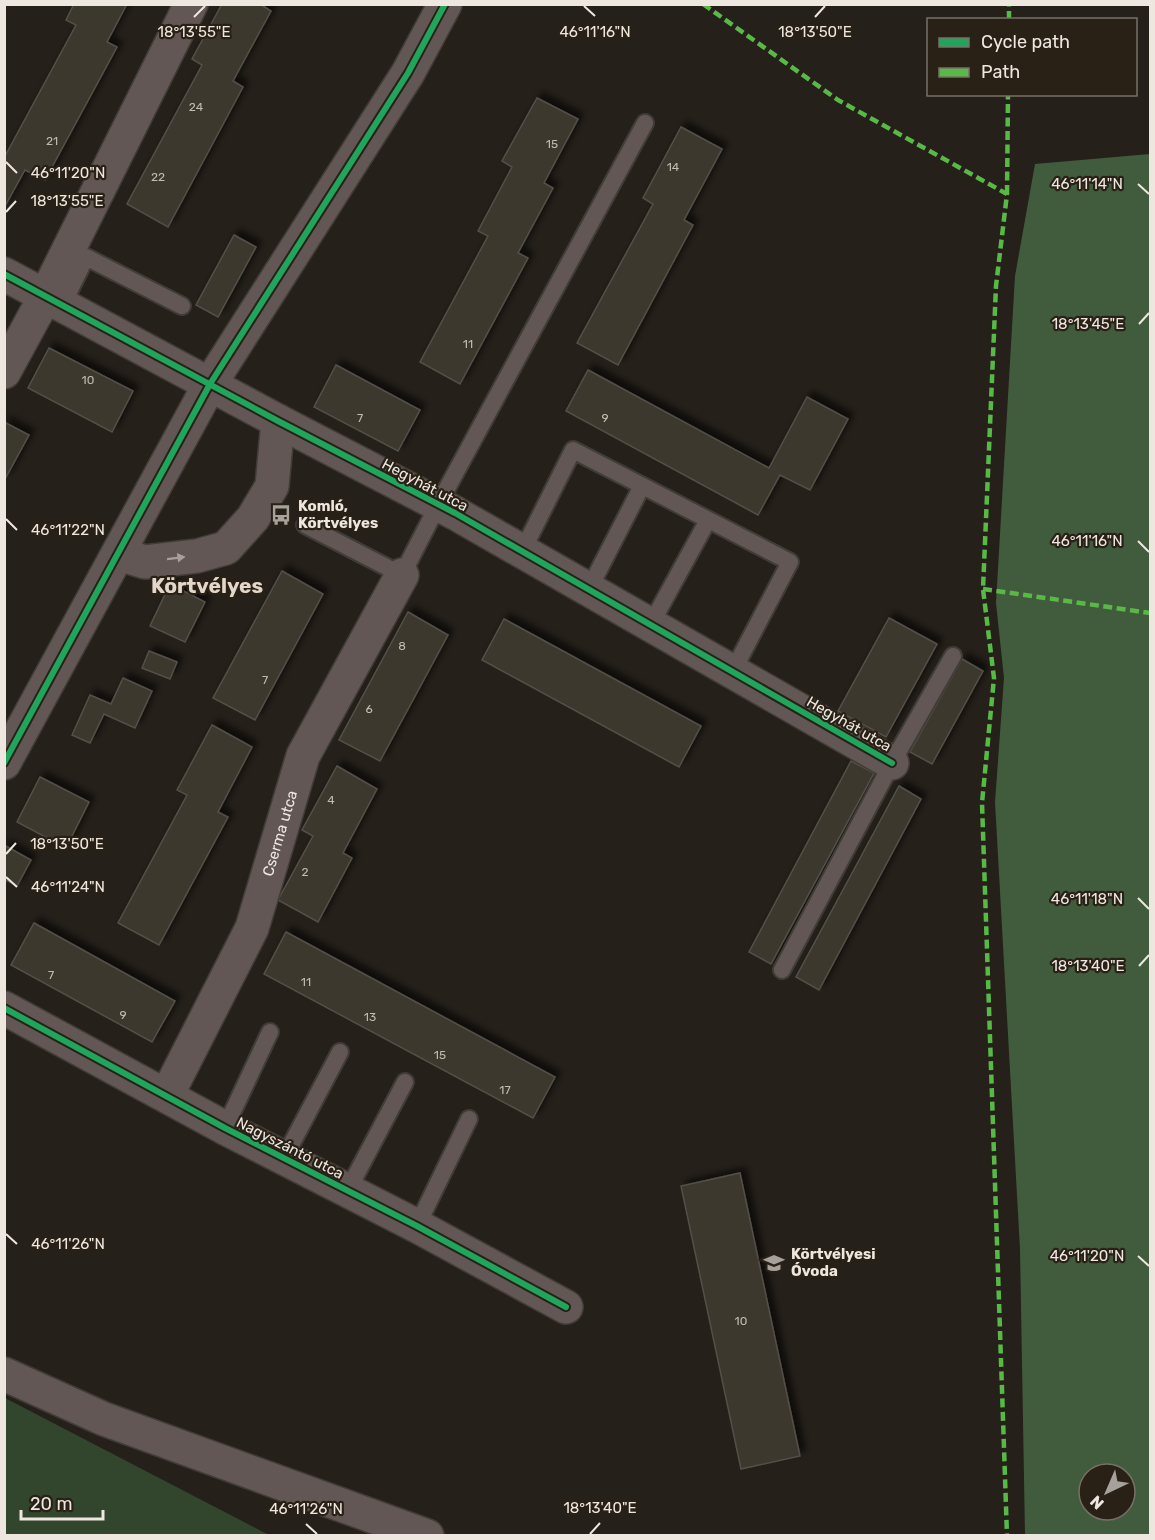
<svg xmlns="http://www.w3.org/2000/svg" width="1155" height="1540" font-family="Rubik,sans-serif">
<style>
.green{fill:#32462e}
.forest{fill:#415c3c;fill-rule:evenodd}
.building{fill:#3e372d;stroke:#534f49;stroke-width:1.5;filter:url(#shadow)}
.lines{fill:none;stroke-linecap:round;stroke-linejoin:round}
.lane-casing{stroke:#403c37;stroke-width:20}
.street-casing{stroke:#403c37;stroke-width:36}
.lane{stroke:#635755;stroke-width:16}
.street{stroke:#635755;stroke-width:33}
.quiet{stroke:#58b947;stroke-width:4.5;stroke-dasharray:9 4.5;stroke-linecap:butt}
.cycleway-casing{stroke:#292016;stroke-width:10}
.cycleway{stroke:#20a55d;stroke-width:6}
.oneway{fill:#a89f9a}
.ticks{fill:none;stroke:#ede7e0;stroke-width:2}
.labels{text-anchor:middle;stroke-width:4.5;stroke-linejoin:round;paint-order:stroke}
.number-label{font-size:12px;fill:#c1bbb3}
.street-label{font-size:15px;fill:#ede7e0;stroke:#292016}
.poi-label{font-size:15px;font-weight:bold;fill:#ede7e0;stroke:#292016;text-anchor:start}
.district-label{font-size:21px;font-weight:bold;fill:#e3d7c9;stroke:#292016}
.ticks-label{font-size:15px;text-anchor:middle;fill:#ede7e0;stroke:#292016;stroke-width:4.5;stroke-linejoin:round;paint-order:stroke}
</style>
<defs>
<filter id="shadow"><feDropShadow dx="5.5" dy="-5.5" stdDeviation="3" flood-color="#0009"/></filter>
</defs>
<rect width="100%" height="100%" fill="#25201a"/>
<!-- green -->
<path class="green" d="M4,1398H5L269,1535H5Z"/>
<!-- forest -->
<path class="forest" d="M1150,154V1535H1025L1020,1249L995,802L1004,678L996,603L1015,276L1035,164ZM1089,1474H1125V1510H1089Z"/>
<!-- building -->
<g class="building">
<path d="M74,4H127L107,42L117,47L45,180L25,170L4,208V158L76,25L66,20Z"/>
<path d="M222,4H260L271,11L233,81L243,87L168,227L127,204L202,65L192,59Z"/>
<path d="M537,98L578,119L544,183L553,188L518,253L528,258L460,384L420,362L488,236L478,231L512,167L502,161Z"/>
<path d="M681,127L722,149L684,220L693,225L618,365L577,343L653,204L643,198Z"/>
<path d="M234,235L256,247L218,317L196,305Z"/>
<path d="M49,348L133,391L112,432L28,388Z"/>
<path d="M336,365L420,410L398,451L314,407Z"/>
<path d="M588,370L769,468L807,397L848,419L810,490L780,475L758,515L566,411Z"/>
<path d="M4,422L29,435L4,481Z"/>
<path d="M282,571L323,594L255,720L213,698Z"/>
<path d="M170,584L205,602L185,642L150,626Z"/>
<path d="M408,612L448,635L380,761L339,740Z"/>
<path d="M889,618L937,644L886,737L838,711Z"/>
<path d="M504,619L701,726L679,767L482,660Z"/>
<path d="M149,651L177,662L170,679L142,668Z"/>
<path d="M962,659L983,671L932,764L910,752Z"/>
<path d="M123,678L152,691L135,728L104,714L90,743L72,735L90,695L111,704Z"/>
<path d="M212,725L252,747L218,812L228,817L159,945L118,923L187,795L177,790Z"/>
<path d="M851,761L874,773L771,964L749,952Z"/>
<path d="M337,766L377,789L343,853L352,858L318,922L278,900L313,836L302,830Z"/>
<path d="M40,777L89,802L66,848L17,822Z"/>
<path d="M899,786L921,799L819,990L796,977Z"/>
<path d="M4,845L31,860L17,886L4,879Z"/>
<path d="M34,923L175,1001L152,1042L11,965Z"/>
<path d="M286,932L555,1077L533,1118L264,974Z"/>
<path d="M740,1173L800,1456L741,1469L681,1186Z"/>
</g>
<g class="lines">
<!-- lane casing -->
<g class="lane-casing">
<g id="lane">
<path d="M63,304L86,257L182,306"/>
<path d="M305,525L402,575L438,505L645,123"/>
<path d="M522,552L573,450L790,562L733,671"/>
<path d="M589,589L642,486"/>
<path d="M651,624L708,520"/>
<path d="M782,970L892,763L953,656"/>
<path d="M225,1128L270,1032"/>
<path d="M284,1158L340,1052"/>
<path d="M348,1190L405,1082"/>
<path d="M417,1226L469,1119"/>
</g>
</g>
<!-- street casing -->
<g class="street-casing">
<g id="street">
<path d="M4,274L278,421L455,513L892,763"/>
<path d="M4,372L46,295L191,4"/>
<path d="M119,554L145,562L197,556L226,548L253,518L272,486L278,421"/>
<path d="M4,763L210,384L408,73L445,4"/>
<path d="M4,1008L225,1128L417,1226L566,1307"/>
<path id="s1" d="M167,1095L252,928L303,756L402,575"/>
<path d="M4,1374L104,1419L427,1536"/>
</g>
</g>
<!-- lane -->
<use href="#lane" class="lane"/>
<!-- street -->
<use href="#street" class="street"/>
<!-- quiet -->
<g class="quiet">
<path d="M703,4L838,100L1007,194L996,286L983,589L994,678L982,803L1007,1536"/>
<path d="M1009,20V4"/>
<path d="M1007,194L1008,94"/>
<path d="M983,589L1150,613"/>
</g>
<!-- cycleway casing -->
<g class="cycleway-casing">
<g id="cycleway">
<path d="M4,274L278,421L455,513L892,763"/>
<path d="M4,763L210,384L408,73L445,4"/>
<path d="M4,1008L225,1128L417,1226L566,1307"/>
</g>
</g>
<!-- cycleway -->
<use href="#cycleway" class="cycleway"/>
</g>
<!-- one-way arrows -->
<defs><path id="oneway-solid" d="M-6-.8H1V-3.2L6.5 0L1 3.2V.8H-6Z" transform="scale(1.5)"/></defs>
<use class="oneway" href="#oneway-solid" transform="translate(176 558) rotate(-7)"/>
<!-- ticks -->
<path class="ticks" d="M584,6L595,16M194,17L205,6M815,17L825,6M6,162L17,173M1138,184L1149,194M6,212L16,201M1139,324L1149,313M6,519L17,530M1138,541L1149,552M6,854L16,843M6,877L17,887M1138,898L1149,909M1139,966L1149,955M6,1234L17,1244M1138,1256L1149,1266M306,1524L317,1534M590,1534L600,1523"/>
<!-- icons -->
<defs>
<g id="bus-bare" transform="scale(1.62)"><path d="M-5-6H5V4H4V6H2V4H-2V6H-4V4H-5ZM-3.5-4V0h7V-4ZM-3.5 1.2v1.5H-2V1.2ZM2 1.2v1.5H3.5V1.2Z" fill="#a7a19b" stroke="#292016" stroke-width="2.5" paint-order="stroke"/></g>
<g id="school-bare" transform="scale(1.62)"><path d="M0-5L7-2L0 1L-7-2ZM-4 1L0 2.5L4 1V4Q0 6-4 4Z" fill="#a7a19b" stroke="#292016" stroke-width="2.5" paint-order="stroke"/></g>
</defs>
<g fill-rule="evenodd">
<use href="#bus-bare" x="281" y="515"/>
<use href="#school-bare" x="774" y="1263"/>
</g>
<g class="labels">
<!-- number labels -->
<g class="number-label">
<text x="196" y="111">24</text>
<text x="52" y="145">21</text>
<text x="552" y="148">15</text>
<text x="673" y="171">14</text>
<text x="158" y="181">22</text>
<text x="468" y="348">11</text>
<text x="88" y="384">10</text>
<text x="360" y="422">7</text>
<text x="605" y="422">9</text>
<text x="402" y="650">8</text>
<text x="265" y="684">7</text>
<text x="369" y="713">6</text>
<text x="331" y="804">4</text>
<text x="305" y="876">2</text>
<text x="51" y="979">7</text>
<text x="306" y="986">11</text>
<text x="123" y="1019">9</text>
<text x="370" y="1021">13</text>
<text x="440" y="1059">15</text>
<text x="505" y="1094">17</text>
<text x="741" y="1325">10</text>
</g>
<!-- street labels -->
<g class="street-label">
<text transform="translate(425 485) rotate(28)" y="5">Hegyhát utca</text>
<text transform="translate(849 724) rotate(30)" y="5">Hegyhát utca</text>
<text dy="5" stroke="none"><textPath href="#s1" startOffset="286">Cserma utca</textPath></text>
<text transform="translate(290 1148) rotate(27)" y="5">Nagyszántó utca</text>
</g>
<!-- poi labels -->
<g class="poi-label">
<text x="298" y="511">Komló,<tspan x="298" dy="17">Körtvélyes</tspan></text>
<text x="791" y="1259">Körtvélyesi<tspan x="791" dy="17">Óvoda</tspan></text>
</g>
<!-- district labels -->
<g class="district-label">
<text x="207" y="593">Körtvélyes</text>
</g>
</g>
<g class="ticks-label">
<text x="595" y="37">46°11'16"N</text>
<text x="815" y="37">18°13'50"E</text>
<text x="194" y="37">18°13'55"E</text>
<text x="68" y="178">46°11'20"N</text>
<text x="1087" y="189">46°11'14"N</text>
<text x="67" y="206">18°13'55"E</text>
<text x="1088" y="329">18°13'45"E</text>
<text x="68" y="535">46°11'22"N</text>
<text x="1087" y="546">46°11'16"N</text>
<text x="67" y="849">18°13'50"E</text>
<text x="68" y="892">46°11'24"N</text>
<text x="1087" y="904">46°11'18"N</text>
<text x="1088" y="971">18°13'40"E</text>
<text x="68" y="1249">46°11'26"N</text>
<text x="1087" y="1261">46°11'20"N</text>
<text x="600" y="1513">18°13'40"E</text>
<text x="306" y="1514">46°11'26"N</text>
</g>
<!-- border -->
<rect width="1155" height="1540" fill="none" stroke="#ede7e0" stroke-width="12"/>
<!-- legend -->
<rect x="927" y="18" width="210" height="78" fill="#292016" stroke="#777067" stroke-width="1.5"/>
<rect x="939" y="38" width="30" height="9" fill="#20a55d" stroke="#777067" stroke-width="1.5"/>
<text x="981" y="48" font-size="18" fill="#ede7e0">Cycle path</text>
<rect x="939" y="68" width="30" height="9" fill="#58b947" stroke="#777067" stroke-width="1.5"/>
<text x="981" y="78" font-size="18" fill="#ede7e0">Path</text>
<!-- north arrow -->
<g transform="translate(1107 1492) rotate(224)"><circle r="28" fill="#292016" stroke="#777067" stroke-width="1.5"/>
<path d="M0-4.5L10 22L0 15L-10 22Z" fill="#a7a19b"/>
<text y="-9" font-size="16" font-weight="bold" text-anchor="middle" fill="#ede7e0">N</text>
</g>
<!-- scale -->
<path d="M21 1510v9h82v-9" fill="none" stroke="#ede7e0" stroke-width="3"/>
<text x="30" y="1510" font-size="18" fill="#ede7e0" stroke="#292016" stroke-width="4.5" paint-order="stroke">20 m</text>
</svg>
